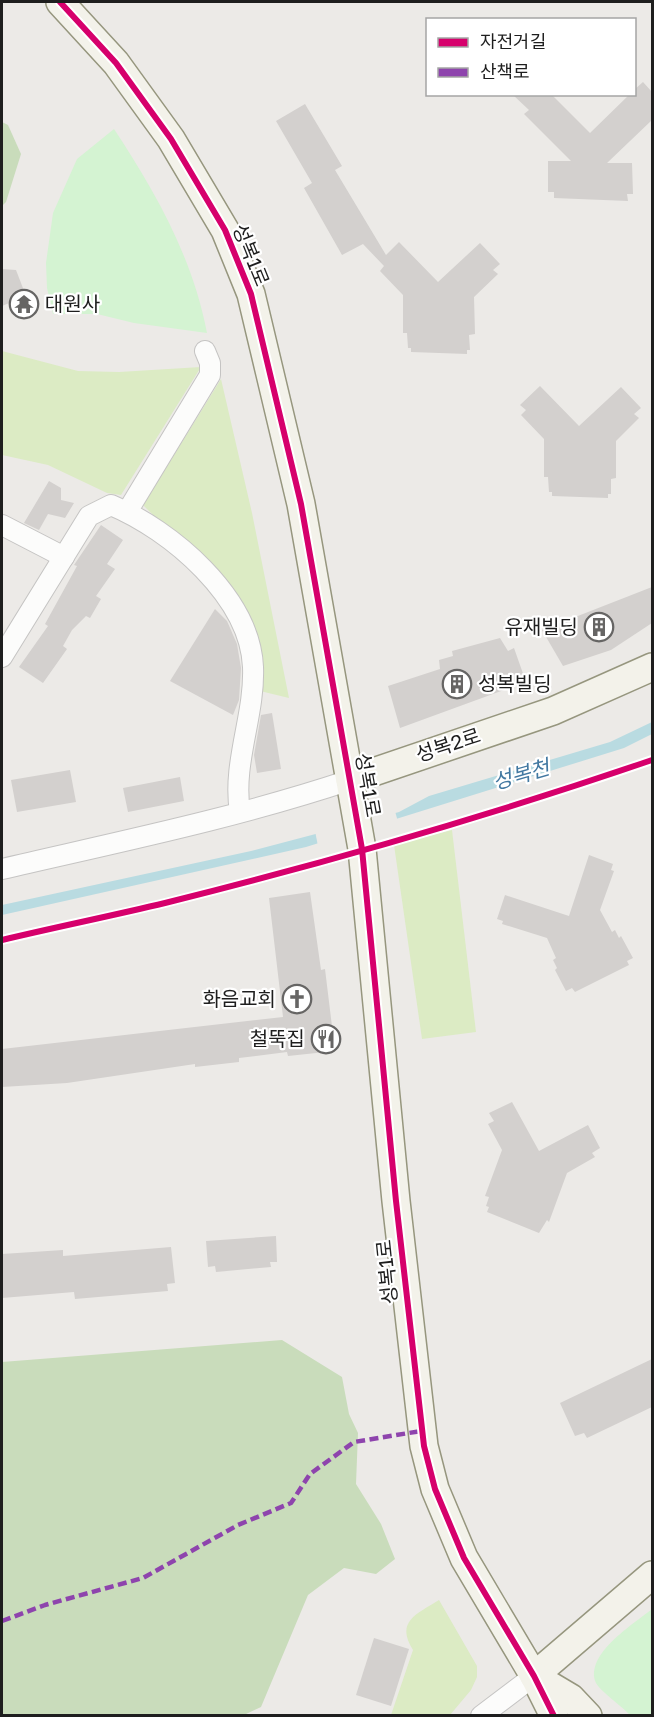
<svg xmlns="http://www.w3.org/2000/svg" width="654" height="1717" font-family="'Golos Text','Noto Sans KR',sans-serif">
<style>
.grass{fill:#dcebc4}
.forest{fill:#c9dcbb}
.park{fill:#d4f3d2}
.water{fill:#b9dbe1}
.pier{fill:#eceae7}
.building{fill:#d3d0ce}
.lines{fill:none;stroke-linecap:round;stroke-linejoin:round}
.street-casing{stroke:#c5c4c3;stroke-width:22}
.secondary-casing{stroke:#96967e;stroke-width:30}
.street{stroke:#fcfcfb;stroke-width:20}
.secondary{stroke:#f3f2ea;stroke-width:27}
.quiet{stroke:#8e44ad;stroke-width:4.5;stroke-dasharray:9 4.5;stroke-linecap:butt}
.cycleway-casing{stroke:#fff;stroke-width:10}
.cycleway{stroke:#d6006c;stroke-width:6}
.labels{text-anchor:middle;stroke-width:4.5;stroke-linejoin:round;paint-order:stroke}
.street-label{font-size:20px;fill:#1e1e1e;stroke:#fff}
.poi-label{font-size:20px;fill:#1e1e1e;stroke:#fff;text-anchor:end}
.water-label{font-size:21px;font-style:italic;fill:#4278a1;stroke:#fff}
</style>
<rect width="100%" height="100%" fill="#eceae7"/>
<!-- grass -->
<g class="grass">
<path d="M2,351L78,371L119,372L201,367L121,495L107,493L48,465L2,455Z"/>
<path d="M221,379L252,513L289,698L260,691L235,596L196,548L171,533L143,505Z"/>
<path d="M452,830L476,1032L422,1039L394,845Z"/>
<path d="M439,1600L477,1666V1677L471,1690L450,1715H391L413,1650C395,1621 417,1614 439,1600Z"/>
</g>
<!-- forest -->
<g class="forest">
<path d="M2,122L8,125L21,154L6,202L2,206Z"/>
<path d="M282,1340L342,1377L349,1414L358,1433L356,1484L381,1524L395,1559L376,1574L344,1568L308,1595L261,1707L244,1715H2V1362Z"/>
</g>
<!-- park -->
<g class="park">
<path d="M114,129C155,191 193,258 207,333L134,323L97,314H53L47,288L46,263L53,213L77,159Z"/>
<path d="M652,1609V1715H630C623,1707 600,1691 596,1683C584,1654 634,1624 652,1609Z"/>
</g>
<!-- water -->
<path class="water" d="M652,722V734L624,748L306,847L2,915V905L251,851L399,812L429,796L610,742Z"/>
<!-- pier -->
<path class="pier" d="M395,811L398,822L318,846L315,831Z"/>
<!-- building -->
<g class="building">
<path d="M643,82L652,92V120L607,163H632L633,194H627L628,201L554,198V192H548V161H571L524,114L529,110L512,94H551L590,133L630,94H634V90Z"/>
<path d="M305,104L342,166L335,170L386,255L399,242L438,282L480,243L500,264L493,270L498,274L474,297L475,334L469,335L470,350H467V354L411,352V348H408L407,333H403V295L380,271L384,266L363,244L342,255L304,188L312,183L276,121Z"/>
<path d="M2,269L16,270L26,296L2,306Z"/>
<path d="M540,386L579,426L621,387L641,408L634,414L639,418L616,441V478L611,479V494H608V498L552,496V492H549L548,477H544V439L521,415L526,410L520,405Z"/>
<path d="M49,481L61,488V500L74,503L65,518L48,514L39,530L24,523Z"/>
<path d="M101,525L123,540L107,564L115,569L96,596L101,599L90,618L86,616L72,630L63,646L67,649L43,683L19,667L48,626L45,624L77,566L74,565Z"/>
<path d="M652,587V623L611,650L563,666L542,630Z"/>
<path d="M215,609L227,621L237,644L241,668L239,700L233,715L170,681Z"/>
<path d="M500,638L508,651L514,648L526,682L400,728L388,686L440,669L439,660L453,656L452,651Z"/>
<path d="M272,713L281,769L257,773L254,755L261,715Z"/>
<path d="M70,770L76,802L17,812L11,780Z"/>
<path d="M180,777L184,801L128,812L123,788Z"/>
<path d="M589,855L613,864L611,870L614,871L600,910L612,932L615,930L619,938L621,936L633,958L627,961L629,965L575,992L572,988L566,991L555,970L557,968L553,960L556,958L547,938L502,924L503,921L497,919L505,895L569,916Z"/>
<path d="M310,892L321,970L325,969L335,1051L288,1056L287,1052L239,1058V1062L195,1067V1064L67,1083L2,1087V1049L283,1017L269,898Z"/>
<path d="M512,1102L539,1151L588,1125L600,1148L592,1153L595,1157L567,1173L549,1222L547,1220L539,1233L487,1212L489,1207L486,1206L489,1197L485,1196L502,1150L488,1124L494,1121L489,1113Z"/>
<path d="M276,1236L277,1262H270L271,1267L216,1272L215,1266L208,1267L206,1241Z"/>
<path d="M171,1247L175,1283L167,1284L168,1291L75,1299L74,1292L2,1298V1254L63,1250V1256Z"/>
<path d="M652,1359V1407L587,1438L584,1433L575,1436L560,1403Z"/>
<path d="M374,1638L409,1649L391,1706L356,1695Z"/>
</g>
<g class="lines">
<!-- street casing -->
<g class="street-casing">
<g id="street">
<path d="M127,512L210,375V363L205,351"/>
<path d="M2,525L64,557"/>
<path d="M2,657L89,516L111,505C171,530 250,597 253,667C255,716 232,763 240,812"/>
<path d="M2,869C118,842 236,818 350,780"/>
<path d="M481,1716L534,1676"/>
</g>
</g>
<!-- secondary casing -->
<g class="secondary-casing">
<g id="secondary">
<path d="M60,2L116,63L171,139L225,230L251,294L301,504L362,849L396,1201L424,1446L435,1489L464,1558L534,1676L554,1716"/>
<path d="M350,780L553,711L652,667"/>
<path d="M534,1676L652,1575"/>
<path d="M534,1676L571,1698L588,1716"/>
</g>
</g>
<!-- street -->
<use href="#street" class="street"/>
<!-- secondary -->
<use href="#secondary" class="secondary"/>
<!-- quiet -->
<path class="quiet" d="M2,1621L45,1605L143,1578L238,1525L291,1503L310,1474L354,1442L421,1431"/>
<!-- cycleway casing -->
<g class="cycleway-casing">
<g id="cycleway">
<path d="M60,2L116,63L171,139L225,230L251,294L301,504L362,849L396,1201L424,1446L435,1489L464,1558L534,1676L554,1716"/>
<path d="M2,940C56,927 111,916 165,903C329,862 492,815 652,760"/>
</g>
</g>
<!-- cycleway -->
<use href="#cycleway" class="cycleway"/>
</g>
<!-- icons -->
<defs>
<g id="temple-ring" transform="scale(1.5)"><circle r="9.5" fill="#fff" stroke="#666564" stroke-width="1.5"/><path d="M0-6L5-2H3V0L6.5 2.5H4V6H1.5V3h-3V6H-4V2.5H-6.5L-3 0V-2H-5Z" fill="#666564"/></g>
<g id="building-ring" transform="scale(1.5)"><circle r="9.5" fill="#fff" stroke="#666564" stroke-width="1.5"/><path d="M-4-6H4V6H1V3H-1V6H-4ZM-2.5-4.3h1.7v1.8h-1.7ZM.8-4.3h1.7v1.8H.8ZM-2.5-1h1.7V.8h-1.7ZM.8-1h1.7V.8H.8Z" fill="#666564"/></g>
<g id="church-ring" transform="scale(1.5)"><circle r="9.5" fill="#fff" stroke="#666564" stroke-width="1.5"/><path d="M-1.2-6h2.4v3.5h3.3v2.4h-3.3V6h-2.4V-.1h-3.3v-2.4h3.3Z" fill="#666564"/></g>
<g id="restaurant-ring" transform="scale(1.5)"><circle r="9.5" fill="#fff" stroke="#666564" stroke-width="1.5"/><path d="M-5-6h1v4h1v-4h1v4h1v-4h1v5L-1.5 .5V6h-2V.5L-5-1ZM5-6V6H3V1.5H1.5Q1.5-4 5-6Z" fill="#666564"/></g>
</defs>
<g fill-rule="evenodd">
<use href="#temple-ring" x="24" y="304"/>
<use href="#building-ring" x="599" y="627"/>
<use href="#building-ring" x="457" y="684"/>
<use href="#church-ring" x="297" y="999"/>
<use href="#restaurant-ring" x="326" y="1039"/>
</g>
<g class="labels">
<!-- street labels -->
<g class="street-label">
<text transform="translate(251 255) rotate(68)" y="7">성복1로</text>
<text transform="translate(448 745) rotate(-18)" y="7">성복2로</text>
<text transform="translate(368 785) rotate(80)" y="7">성복1로</text>
<text transform="translate(387 1272) rotate(-96)" y="7">성복1로</text>
</g>
<!-- poi labels -->
<g class="poi-label">
<text x="45" y="311" text-anchor="start">대원사</text>
<text x="578" y="634">유재빌딩</text>
<text x="478" y="691" text-anchor="start">성복빌딩</text>
<text x="276" y="1006">화음교회</text>
<text x="305" y="1046">철뚝집</text>
</g>
<!-- water labels -->
<g class="water-label">
<text transform="translate(521 775) rotate(-16)" y="7">성복천</text>
</g>
</g>
<!-- border -->
<rect width="654" height="1717" fill="none" stroke="#1e1e1e" stroke-width="6"/>
<!-- legend -->
<rect x="426" y="18" width="210" height="78" fill="#ffffff" stroke="#a5a5a5" stroke-width="1.5"/>
<rect x="438" y="38" width="30" height="9" fill="#d6006c" stroke="#a5a5a5" stroke-width="1.5"/>
<text x="480" y="48" font-size="18" fill="#1e1e1e">자전거길</text>
<rect x="438" y="68" width="30" height="9" fill="#8e44ad" stroke="#a5a5a5" stroke-width="1.5"/>
<text x="480" y="78" font-size="18" fill="#1e1e1e">산책로</text>
</svg>
